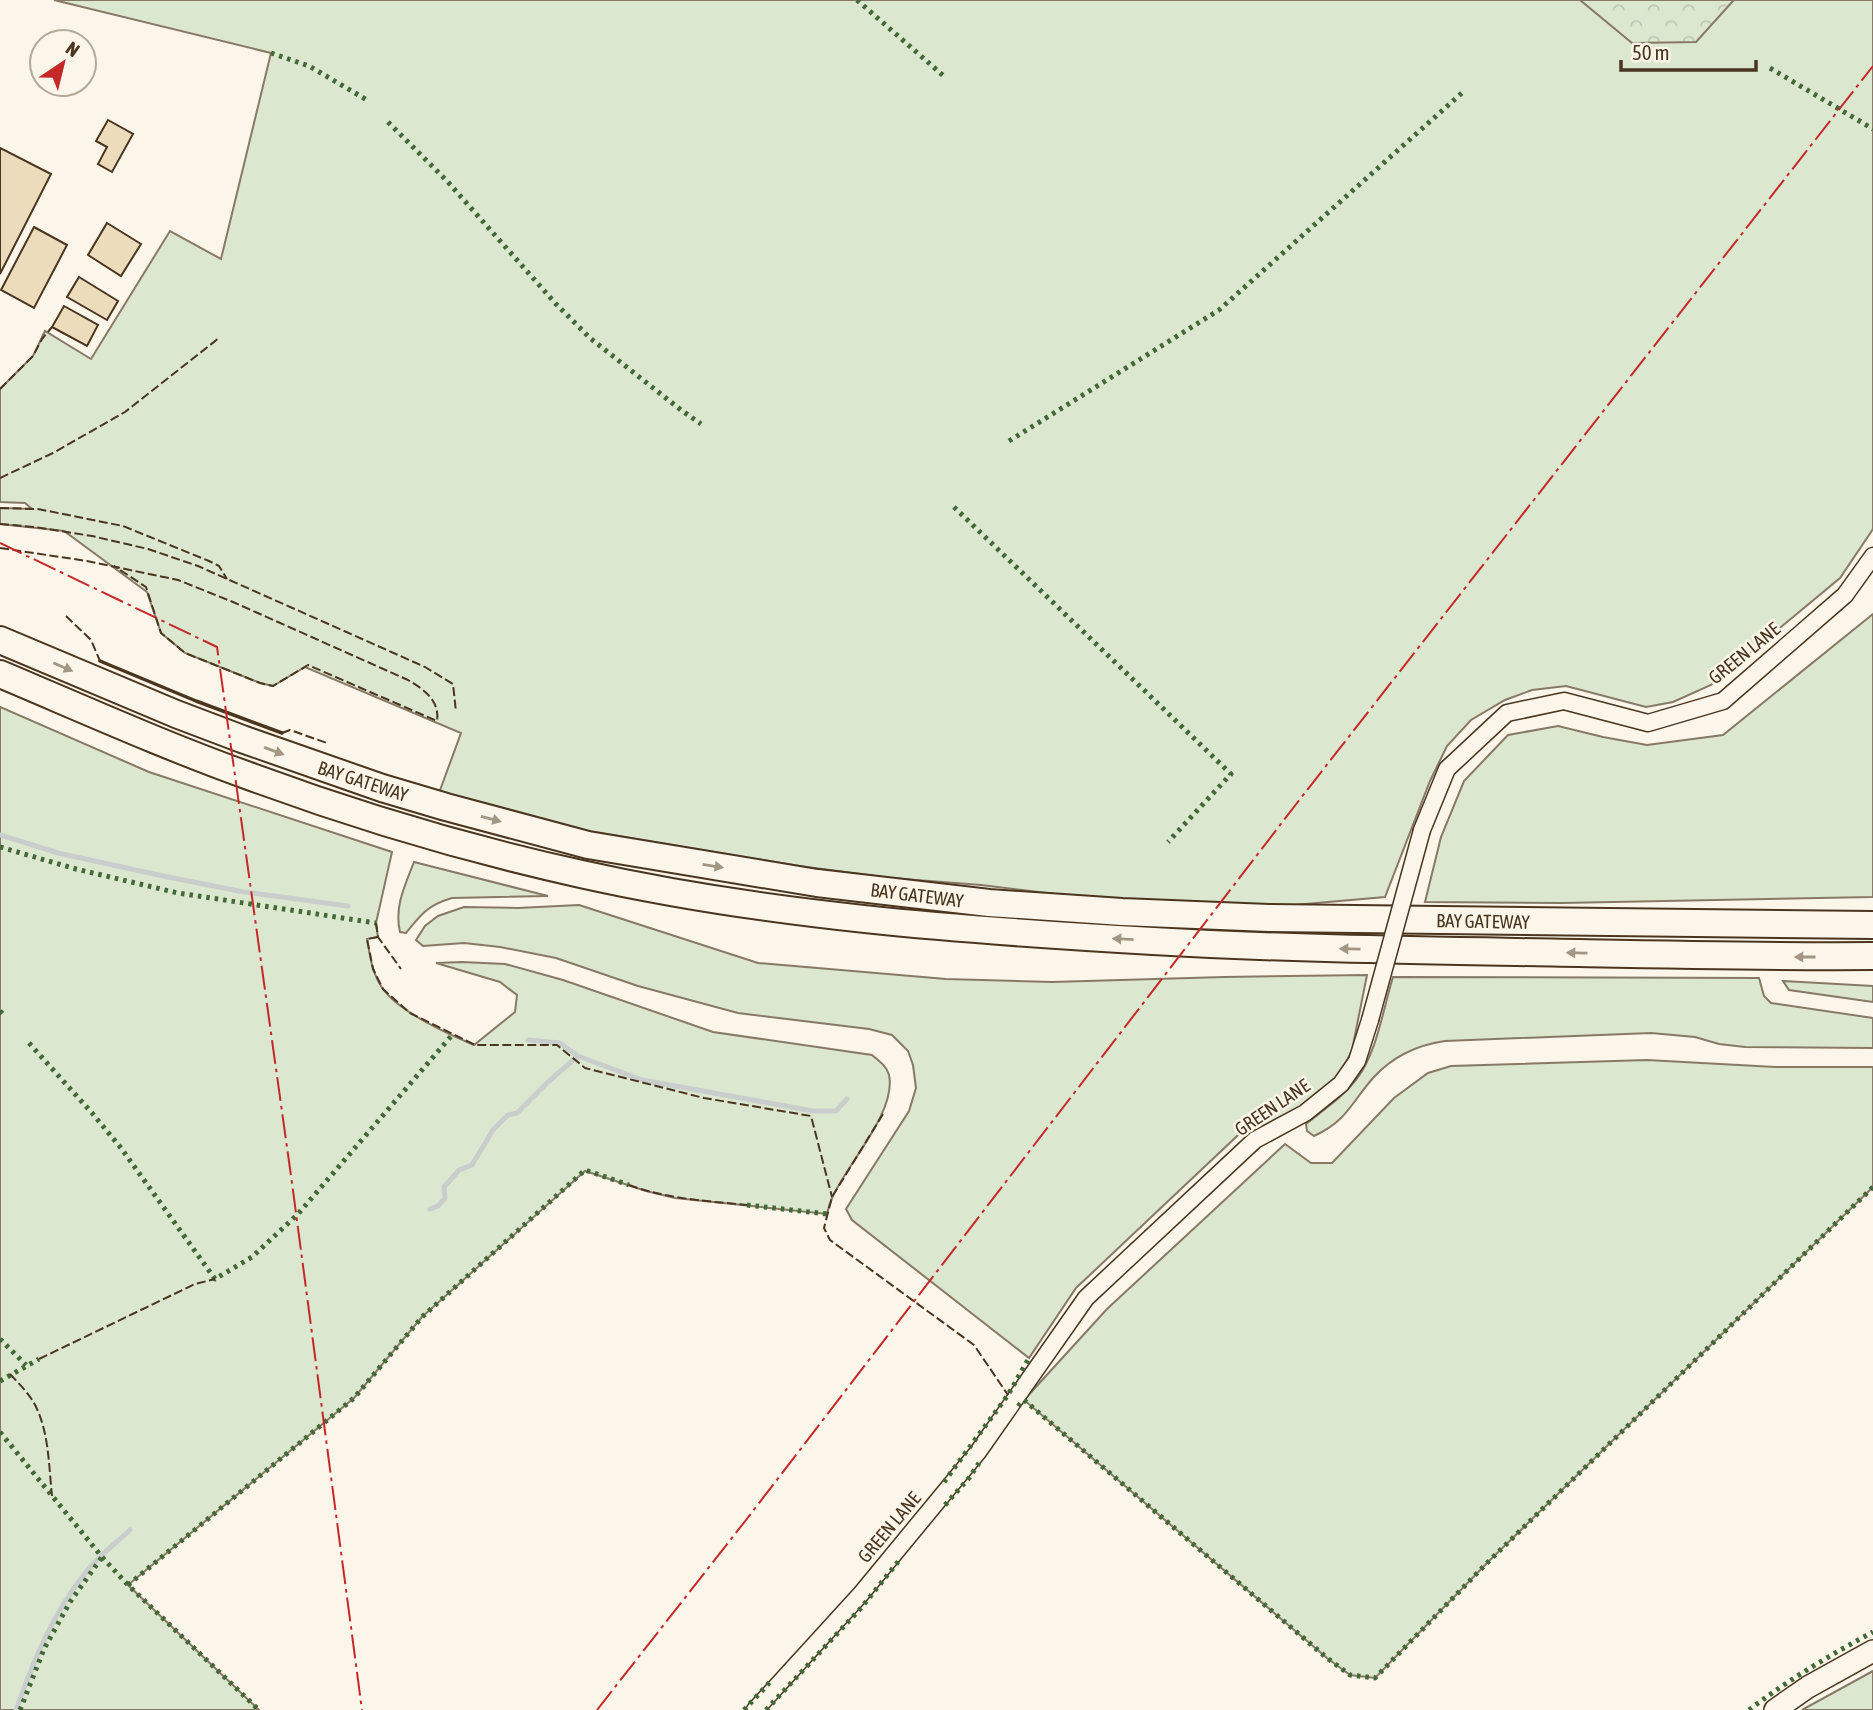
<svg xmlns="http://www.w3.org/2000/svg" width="1873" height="1710" font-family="'Asap Condensed',sans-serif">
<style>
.grass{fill:#dce7d0;stroke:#887966;stroke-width:2}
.forest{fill:url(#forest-crowns);stroke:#887966;stroke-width:2}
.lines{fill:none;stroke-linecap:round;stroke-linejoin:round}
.stream{stroke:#c9cecd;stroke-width:5}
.building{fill:#ecdcbc;stroke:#4a3520;stroke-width:2}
.minor-casing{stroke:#4a3520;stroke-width:19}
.tertiary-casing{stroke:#4a3520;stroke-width:24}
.trunk-casing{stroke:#4a3520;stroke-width:30}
.minor{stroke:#fbf6e9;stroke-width:16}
.tertiary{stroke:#fbf6e9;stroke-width:21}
.trunk{stroke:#fbf6e9;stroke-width:26}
.minor-bridge-casing{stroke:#4a3520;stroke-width:19;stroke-linecap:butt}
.minor-bridge{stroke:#fbf6e9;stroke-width:16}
.hedge{stroke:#436837;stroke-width:5;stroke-dasharray:3.5 5;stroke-linecap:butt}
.fence{stroke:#4a3520;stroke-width:2;stroke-dasharray:9 3.5;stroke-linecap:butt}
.wall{stroke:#4a3520;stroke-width:3.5}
.power{stroke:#c62828;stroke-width:2;stroke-dasharray:24 5 3.5 5;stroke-linecap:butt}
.oneway{fill:#a29684}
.labels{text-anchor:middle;stroke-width:5;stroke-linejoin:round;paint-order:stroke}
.street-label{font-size:19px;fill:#4a3520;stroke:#fbf6e9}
</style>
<defs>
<pattern id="forest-crowns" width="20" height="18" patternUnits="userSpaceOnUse" patternTransform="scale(1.75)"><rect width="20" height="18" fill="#dce7d0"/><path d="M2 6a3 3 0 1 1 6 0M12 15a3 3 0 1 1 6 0" fill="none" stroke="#bec7b2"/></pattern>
</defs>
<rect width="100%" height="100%" fill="#fbf6e9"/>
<!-- grass -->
<g class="grass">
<path d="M54,0H1873V529L1840,578L1711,685L1673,702L1646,707L1566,686L1532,690L1505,700L1471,720L1447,746L1430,781L1385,897L1294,905H1197L1087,898L981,885L891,878L799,866L552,825L439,793L461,733L305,667L273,686L260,683L185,653L161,633L147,592L64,531L0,524V508L32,509L25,503L0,502V389L33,356L45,331L91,359L170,231L221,259L271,53Z"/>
<path d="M1873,614V897L1562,903L1425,902L1441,837L1464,781L1508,735L1558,726L1603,737L1647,745L1723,735Z"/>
<path d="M0,707L149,772L392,852L376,923L378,937L367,939C370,956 372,972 381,986C396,1011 448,1034 474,1045L515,1012L517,995L500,982L436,963L462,962L505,964L563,980L713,1032L872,1055C878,1060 887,1066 889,1075C897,1112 846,1165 832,1198C830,1203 828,1209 827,1214L675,1198L646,1191L585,1171L422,1317L354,1398L128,1585L259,1710H0Z"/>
<path d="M414,862L548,896L452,898C428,905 421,914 406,933L400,932C394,907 405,885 414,862Z"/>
<path d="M579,905L758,963L946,979L1052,982L1224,977L1367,975L1352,1050L1339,1077L1298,1111L1265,1126L1252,1122L1076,1288L1029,1358L852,1220L846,1209L909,1111L916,1088L913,1065L908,1051L892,1035L869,1029L738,1013L638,986L556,958L500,947L464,943L423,946L416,940L425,926L438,916L464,907L518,908Z"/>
<path d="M1393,977L1759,978L1764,996L1771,1003L1873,1018V1048L1745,1047L1719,1044L1695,1037L1651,1033L1445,1041C1417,1045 1392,1057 1373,1078C1351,1103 1347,1121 1314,1136L1307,1131L1306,1124C1323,1110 1342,1098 1356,1080C1377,1053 1383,1009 1393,977Z"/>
<path d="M1783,981L1873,986V1002L1789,990Z"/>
<path d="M1647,1060L1775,1067H1873V1187L1488,1562L1375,1678L1350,1675L1327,1658L1024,1400L1107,1309L1285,1144L1311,1163H1332L1394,1098L1428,1073L1451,1066Z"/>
<path d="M1873,1671V1710H1802Z"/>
</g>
<!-- forest -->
<path class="forest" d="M1580,0H1732L1733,1L1696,42L1632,43Z"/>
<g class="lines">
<!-- stream -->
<g class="stream">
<path d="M0,835L58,853L168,877L244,892L348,906"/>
<path d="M528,1040L560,1043L578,1056"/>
<path d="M430,1209L438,1206L445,1198L444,1187L459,1170L472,1165L493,1130L508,1115L517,1113L548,1082L578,1056L642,1080L813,1111H836L847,1099"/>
<path d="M16,1710C34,1660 53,1612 87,1571C99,1556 115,1544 130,1530"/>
</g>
</g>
<!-- building -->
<g class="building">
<path d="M108,120L133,134L112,172L98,164L107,147L96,141Z"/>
<path d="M0,148L51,174L0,274Z"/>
<path d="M107,223L141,244L121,276L88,255Z"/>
<path d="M34,227L67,245L34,308L1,290Z"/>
<path d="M79,277L118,301L107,320L67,297Z"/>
<path d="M64,306L98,325L87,346L52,327Z"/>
</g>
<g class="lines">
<!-- minor casing -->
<g class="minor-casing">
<g id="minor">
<path d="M1422,830L1447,769L1507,713L1564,701L1648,723L1723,701L1845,595L1873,556"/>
<path d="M755,1710L860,1595L978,1452L1086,1298L1255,1140L1305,1113L1341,1084L1357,1061L1370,1020"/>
</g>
</g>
<!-- tertiary casing -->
<g class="tertiary-casing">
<path id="tertiary" d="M1775,1710L1808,1687L1873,1651"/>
</g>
<!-- trunk casing -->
<g class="trunk-casing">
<g id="trunk">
<path d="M0,640L176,714L242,739L382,788L446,807L588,845L817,883L989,903L1122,912L1269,918L1873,925"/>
<path d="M0,674C83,709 165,746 249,776C357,816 468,849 581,874C769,916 961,930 1153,941C1274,948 1396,950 1517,952C1636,954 1754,957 1873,956"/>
</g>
</g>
<!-- minor -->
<use href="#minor" class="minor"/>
<!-- tertiary -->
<use href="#tertiary" class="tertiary"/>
<!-- trunk -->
<use href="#trunk" class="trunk"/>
<!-- minor-bridge casing -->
<g class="minor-bridge-casing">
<path id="minor-bridge" d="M1370,1020L1422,830"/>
</g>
<!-- minor-bridge -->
<use href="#minor-bridge" class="minor-bridge"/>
<!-- hedge -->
<g class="hedge">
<path d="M857,0L946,78"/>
<path d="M271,53L309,66L367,100"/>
<path d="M1770,68L1873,129"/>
<path d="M388,122L447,181L556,304L590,338L681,410L701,424"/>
<path d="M1009,441L1219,310L1463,92"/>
<path d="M954,507L1231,774L1168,842"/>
<path d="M0,847L76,869L178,893L376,923"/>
<path d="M0,1011L6,1017"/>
<path d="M29,1043L92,1113L121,1148L215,1279L252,1257L298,1214L453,1034"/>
<path d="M747,1205L827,1214"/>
<path d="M0,1339L26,1365"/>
<path d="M0,1381L39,1359"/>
<path d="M1018,1406L1024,1400L1327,1658L1350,1675L1375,1678L1488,1562L1873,1187"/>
<path d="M0,1432L102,1557L128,1585L259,1710"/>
<path d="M944,1482L1008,1395L1029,1358"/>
<path d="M945,1505L969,1478L979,1463"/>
<path d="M128,1585L354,1398L422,1317L585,1170L629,1185"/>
<path d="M20,1710L44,1649L70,1602L102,1557"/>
<path d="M744,1710L770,1682"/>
<path d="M766,1710L861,1608L901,1558"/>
<path d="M1749,1710C1788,1680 1830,1655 1873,1632"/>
</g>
<!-- fence -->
<g class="fence">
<path d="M0,389L33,356L42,339L52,327"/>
<path d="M0,478L53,453L125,412L219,338"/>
<path d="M0,508L38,509L123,526L209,561L219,566L227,579"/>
<path d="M0,524L35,527L92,536L148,549L198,566L425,667L453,684L456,712"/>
<path d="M0,548L87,561L178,580L233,602L408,680C423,689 440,700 437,721L308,665L273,686L260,683L185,653L161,633L146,587L114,566"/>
<path d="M66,616L91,640L100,661"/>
<path d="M282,733L290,730L327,743"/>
<path d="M376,923L378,937L401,969"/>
<path d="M378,937L367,939L373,969L383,989L410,1013L475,1045H557L585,1068L704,1098L811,1116L832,1197"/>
<path d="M883,1114L832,1197L824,1228L830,1240L974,1345L1008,1395"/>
<path d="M629,1185C667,1199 707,1201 747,1205"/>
<path d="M39,1359L195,1284L215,1279"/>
<path d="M10,1374C20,1385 31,1395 37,1409C49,1435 49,1468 52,1496"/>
</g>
<!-- wall -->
<path class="wall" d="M100,661L196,701L282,733"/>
<!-- power -->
<g class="power">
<path d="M0,543L217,647L292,1183L362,1710"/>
<path d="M597,1710L746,1520L1297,803L1873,66"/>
</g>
</g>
<!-- one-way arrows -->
<defs><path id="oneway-solid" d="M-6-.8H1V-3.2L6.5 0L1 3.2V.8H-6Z" transform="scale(1.75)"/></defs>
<g class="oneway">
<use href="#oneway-solid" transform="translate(63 667) rotate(23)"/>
<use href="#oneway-solid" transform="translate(274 751) rotate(20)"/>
<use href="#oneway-solid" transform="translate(491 819) rotate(15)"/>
<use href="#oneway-solid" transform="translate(713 866) rotate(9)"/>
<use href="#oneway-solid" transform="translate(1123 939) rotate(-177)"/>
<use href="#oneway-solid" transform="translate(1350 949) rotate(-179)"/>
<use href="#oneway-solid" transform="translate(1577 953) rotate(-179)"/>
<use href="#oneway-solid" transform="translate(1805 957) rotate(180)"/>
</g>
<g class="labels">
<!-- street labels -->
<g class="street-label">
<text transform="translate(1744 653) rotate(-39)" y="7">GREEN LANE</text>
<text transform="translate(363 781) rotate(18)" y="7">BAY GATEWAY</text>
<text transform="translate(917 895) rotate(7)" y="7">BAY GATEWAY</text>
<text transform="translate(1483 921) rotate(1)" y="7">BAY GATEWAY</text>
<text transform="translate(1272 1107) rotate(-34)" y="7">GREEN LANE</text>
<text transform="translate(889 1527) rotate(-50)" y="7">GREEN LANE</text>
</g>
</g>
<!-- north arrow -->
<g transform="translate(63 63) rotate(35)"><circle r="33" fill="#fbf6e9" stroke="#b4a999" stroke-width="2"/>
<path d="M0-5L12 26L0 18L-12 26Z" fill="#c62828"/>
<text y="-10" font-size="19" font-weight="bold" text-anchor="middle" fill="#4a3520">N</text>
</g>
<!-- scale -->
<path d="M1621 60v10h135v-10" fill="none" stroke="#4a3520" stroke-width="3.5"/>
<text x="1632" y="60" font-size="21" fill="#4a3520" stroke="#fbf6e9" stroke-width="5" paint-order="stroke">50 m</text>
</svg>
